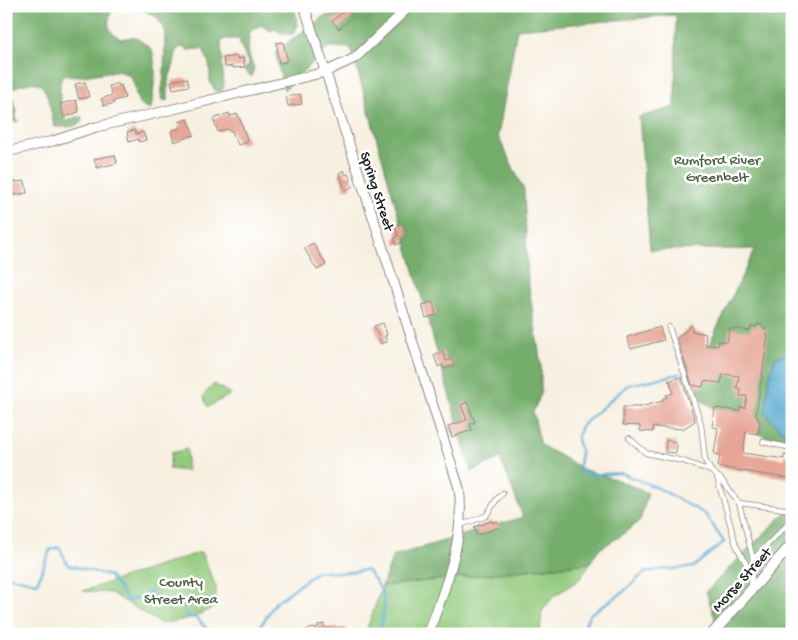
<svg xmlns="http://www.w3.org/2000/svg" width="798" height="640" font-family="'Gochi Hand',sans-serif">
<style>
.green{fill:#92c97c;stroke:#57724c}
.forest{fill:#75ad6c;stroke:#486444}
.water{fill:#54a7d0;stroke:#386276}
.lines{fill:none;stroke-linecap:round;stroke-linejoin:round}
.stream{stroke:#54a7d0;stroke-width:2.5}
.building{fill:#e6a595}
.service-casing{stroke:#8a867e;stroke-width:6}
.minor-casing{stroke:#8a867e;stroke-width:11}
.tertiary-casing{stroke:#8a867e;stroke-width:12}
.path{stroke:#8a867e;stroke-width:1;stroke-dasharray:1 4;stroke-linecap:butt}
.service{stroke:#fff;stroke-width:4.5}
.minor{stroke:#fff;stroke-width:9}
.tertiary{stroke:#fff;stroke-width:10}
.labels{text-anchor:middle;stroke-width:5;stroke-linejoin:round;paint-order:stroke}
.park-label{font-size:15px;fill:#4b6142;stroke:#fff}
.street-label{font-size:15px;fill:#1c1c1c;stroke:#fff}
</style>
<rect width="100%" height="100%" fill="#fff"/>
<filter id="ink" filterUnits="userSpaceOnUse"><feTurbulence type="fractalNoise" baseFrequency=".02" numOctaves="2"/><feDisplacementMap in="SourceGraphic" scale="10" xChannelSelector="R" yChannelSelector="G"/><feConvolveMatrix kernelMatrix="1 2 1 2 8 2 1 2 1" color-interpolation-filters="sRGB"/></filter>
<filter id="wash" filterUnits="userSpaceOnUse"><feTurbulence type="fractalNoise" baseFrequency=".0096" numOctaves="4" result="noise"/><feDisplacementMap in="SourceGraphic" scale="20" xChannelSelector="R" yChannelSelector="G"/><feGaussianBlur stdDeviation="1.12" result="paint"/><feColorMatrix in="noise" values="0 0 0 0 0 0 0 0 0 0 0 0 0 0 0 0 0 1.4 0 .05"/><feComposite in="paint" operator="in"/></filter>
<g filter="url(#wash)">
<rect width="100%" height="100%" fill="#f7f0e0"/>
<!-- green -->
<g class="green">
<path d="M214,384L231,394L208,407L203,396Z"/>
<path d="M187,449V471L169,469L171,453Z"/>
<path d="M201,552L216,587L215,607L191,618L161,624L111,593L83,591Z"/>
<path d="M590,563L580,579L553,597L542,611L540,634H365L382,586Z"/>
</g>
<!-- forest -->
<g class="forest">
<path d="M6,6H114C107,20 105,31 121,39L132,37L137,38L149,47L152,50L155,66V77L151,109C131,106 139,89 131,78C130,75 124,73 121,72C112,70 93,75 82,76C75,76 69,75 62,76C57,92 61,106 66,122L76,117H82L81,123C73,128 64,127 55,127C48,111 51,75 25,84C19,85 15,87 10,91L17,111L16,117L18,122L6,121Z"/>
<path d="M135,6H294L298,25L293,34H283L274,29L270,31L261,25L251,30C247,44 247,55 254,67L252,77L244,70L249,65L240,44V39H224L221,43L224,86L222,91H216C206,81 212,76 209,64C208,59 205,55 203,49L187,50L182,47L177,49L174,64L168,81V101L163,100L161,95L164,76L165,31L157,17Z"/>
<path d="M398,6H792V438L766,437L702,401L693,378L755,249L650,250L639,117L675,107L676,15L517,29L498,136L524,190L528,281L541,366V394L533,412L541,445L585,470L615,479L648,493L640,521L619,537L598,550L590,563L382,586L393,556L523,517L500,458L471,472L351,48L329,47L284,90L275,52L324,16Z"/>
<path d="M792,506V633L720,634L706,591Z"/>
</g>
<!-- water -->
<path class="water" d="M792,351V441L778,427L765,413L769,378L775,358Z"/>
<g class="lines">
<!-- stream -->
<g class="stream">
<path d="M6,576L37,583L50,550L59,547L68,565L110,576L128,601L150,592L163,602H182L186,616L197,618L210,633L213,634"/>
<path d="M229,634L235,630H258L275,603L318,571L339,573L367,570C374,579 384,591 384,602C385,613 380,623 381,634"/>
<path d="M581,634L590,614L622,593L644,573L657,570L693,567L724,542L705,514L658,488L621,473L588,475L578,471L581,453L577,439L581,426L628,385L680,374"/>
</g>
</g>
<g id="blocks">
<!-- building -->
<g class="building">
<path d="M347,9L353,17L339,29L332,21Z"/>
<path d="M283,42L287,58L286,59V62L279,63L277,51H278L276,43Z"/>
<path d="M237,56L238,59L243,58L245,67L233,68V66L225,67L223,58Z"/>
<path d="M187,78L189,86L173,89L171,81Z"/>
<path d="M85,82L89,97L79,99L75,84Z"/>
<path d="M118,83V86L121,85L125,98L114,101V103L104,106L101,99L112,95L109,86Z"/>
<path d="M300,94L302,104L288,106L286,97Z"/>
<path d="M76,100L79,112L75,113V114L64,117L60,104Z"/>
<path d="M229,113L230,116L238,114L248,142L238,145L232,131L226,129L218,132L213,119Z"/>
<path d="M188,119L194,135L174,142L171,131L181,128L179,122Z"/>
<path d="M135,130L136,134L143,132L146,140L139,142L138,139L129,142L127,132Z"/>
<path d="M115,155L117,163L97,168L94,159Z"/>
<path d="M344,170L346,175L348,174L351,180L349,181L352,187L345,190L339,173Z"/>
<path d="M25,181L27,193L7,196L6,187L14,186L13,182Z"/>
<path d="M404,223L408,235L403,237L404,242L396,245L394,238L398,236L395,226Z"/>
<path d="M313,243L326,265L317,270L304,248Z"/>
<path d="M433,302L436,315L426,318L422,305Z"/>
<path d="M383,323L387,335L385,336L387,342L381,344L374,326Z"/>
<path d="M757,324L762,325V328L767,329L766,334L768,335L756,415L760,423L758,434L746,432L743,453L784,459V455L792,457V479L718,467L720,455L714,454L718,428L712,427L715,408L740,411V407L745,408L747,396H740L741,390L737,389L739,376L723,374L721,383L704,381L703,387L692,385L677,338L692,325V331L706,334L705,345L718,346L719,341L727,342L730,328L750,331L751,326L756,327Z"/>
<path d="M660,327L664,340L631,349L627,337Z"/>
<path d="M443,351L446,361L452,359L454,365L443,369L442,365L438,367L434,355Z"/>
<path d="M681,377L695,421L683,429L653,427V432L640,431V426L623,425V407H640L663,401L662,399L667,397L666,395L673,393L670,381H668Z"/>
<path d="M467,402L475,422L470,424L472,430L452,437L448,426L467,420L461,405Z"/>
<path d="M666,440L676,442V443L677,444L676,453L665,452Z"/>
<path d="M492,521L493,523L497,521L500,527L477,535L474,527Z"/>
<path d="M324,624L325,628H346V634H307V629L318,628V625Z"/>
</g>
</g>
</g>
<g filter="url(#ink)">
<use href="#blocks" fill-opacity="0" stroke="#8a867e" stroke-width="1"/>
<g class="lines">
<!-- service casing -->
<g class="service-casing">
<g id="service">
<path d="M669,327L701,424L705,460L711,471L721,479L739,503L753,559"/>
<path d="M629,438L646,453L683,461L711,471"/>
<path d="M763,442L792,448"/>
<path d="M717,477L736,545L752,575"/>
<path d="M739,503L792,510"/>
<path d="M460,525L486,516L497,499L503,493"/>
<path d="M751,586L753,559L792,520"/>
</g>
</g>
<!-- minor casing -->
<g class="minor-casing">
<g id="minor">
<path d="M304,6L374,220L459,488C464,523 455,557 444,590C439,605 433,619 429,634"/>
<path d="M6,152L53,141L96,127L149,115L325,72L355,58L410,6"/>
</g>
</g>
<!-- tertiary casing -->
<g class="tertiary-casing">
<path id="tertiary" d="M712,634L792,544"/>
</g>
<!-- path -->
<path class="path" d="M612,6L613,8L625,6"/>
<!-- service -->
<use href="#service" class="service"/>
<!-- minor -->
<use href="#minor" class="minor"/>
<!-- tertiary -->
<use href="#tertiary" class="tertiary"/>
</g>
</g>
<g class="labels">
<!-- park labels -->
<g class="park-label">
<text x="717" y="164">Rumford River<tspan x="717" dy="17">Greenbelt</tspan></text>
<text x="181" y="586">County<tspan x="181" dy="17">Street Area</tspan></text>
</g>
<!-- street labels -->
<g class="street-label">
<text transform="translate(378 191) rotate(72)" y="5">Spring Street</text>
<text transform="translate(741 579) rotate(-48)" y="5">Morse Street</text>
</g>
</g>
<!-- margin -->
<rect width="798" height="640" fill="none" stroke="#fff" stroke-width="25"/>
</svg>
